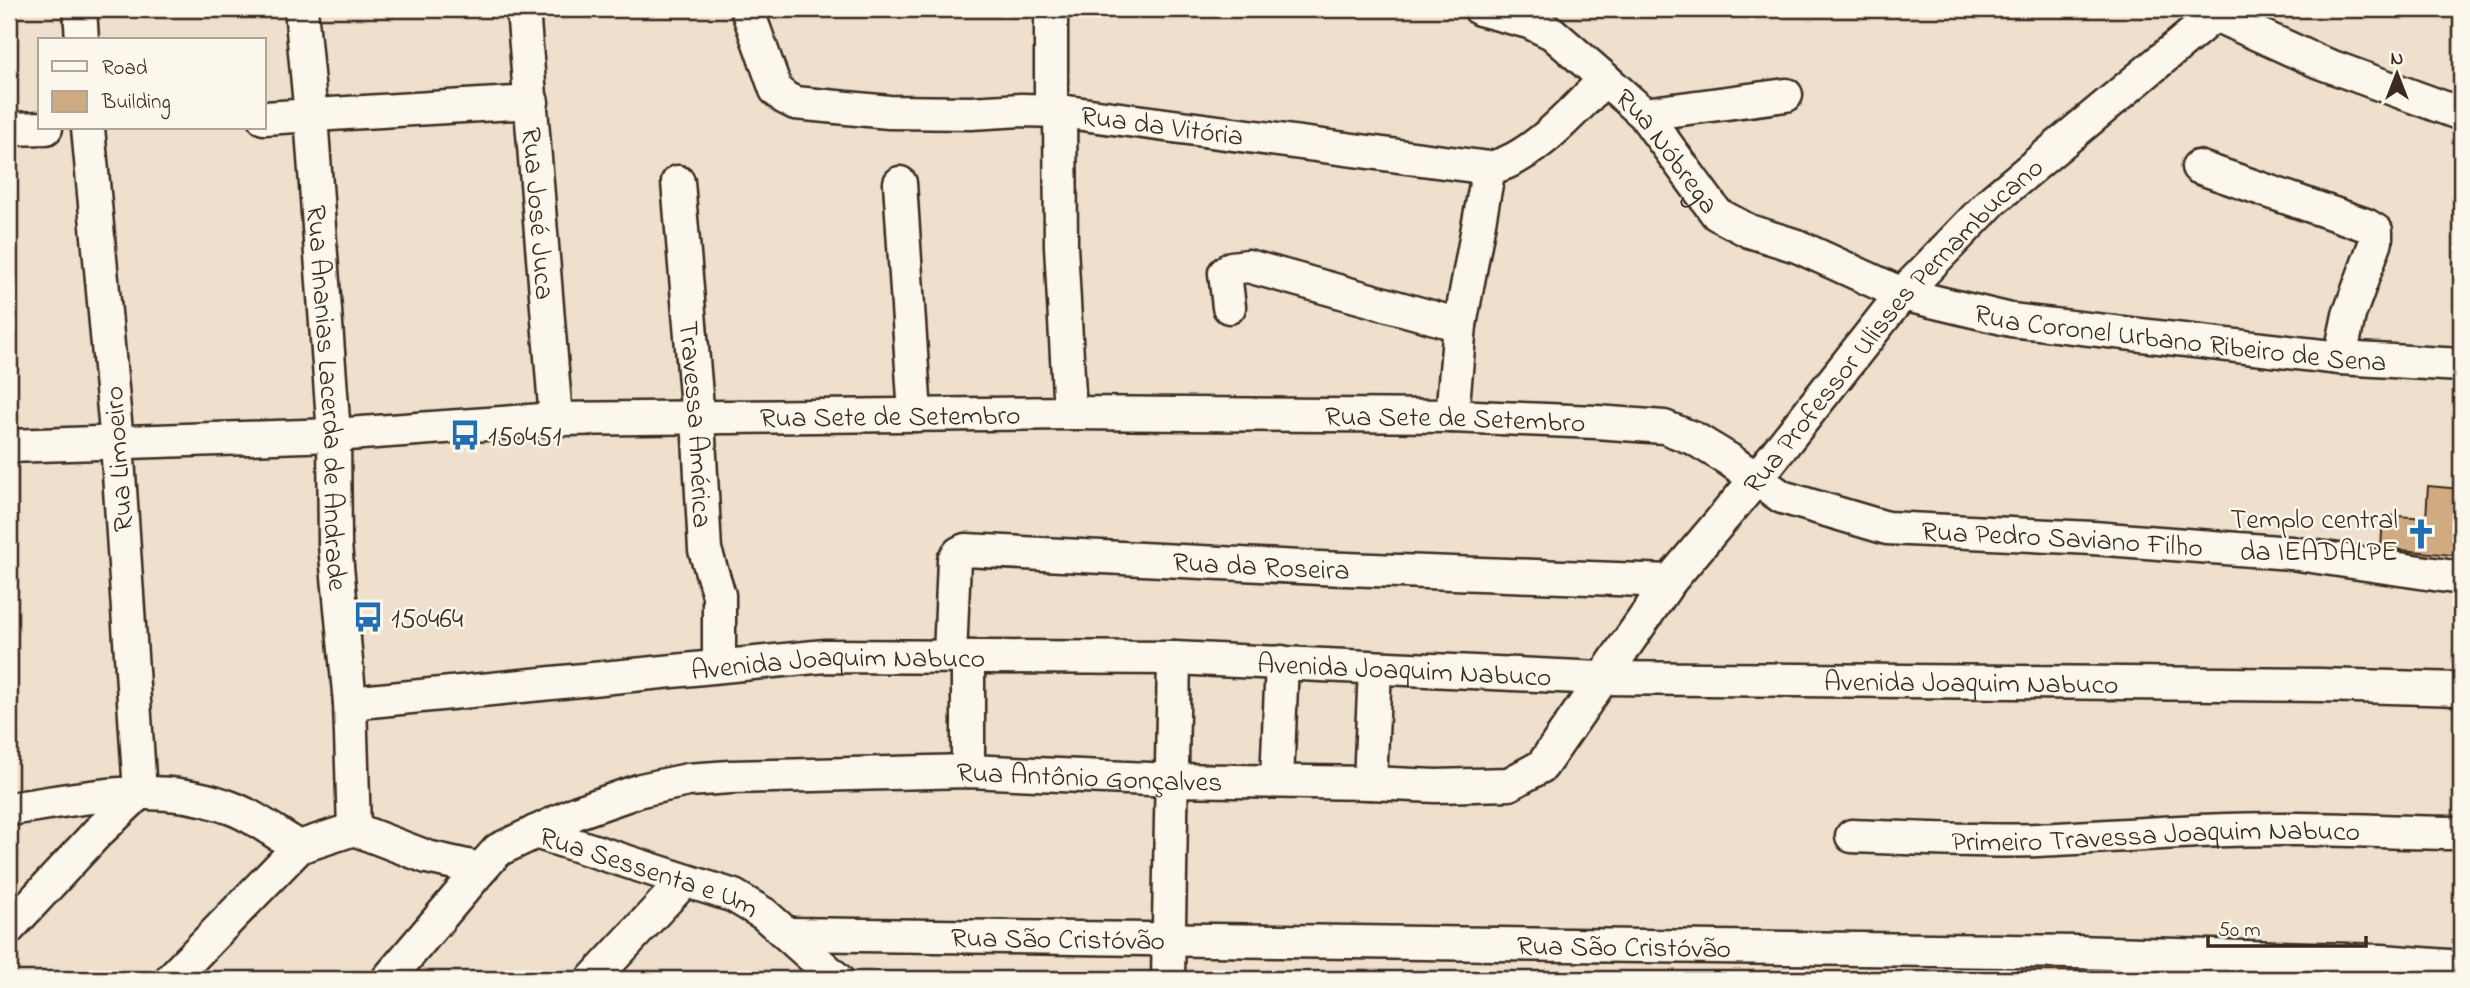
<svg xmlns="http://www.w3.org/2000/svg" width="2470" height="988" font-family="'Indie Flower',sans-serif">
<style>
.building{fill:#d0ab82;stroke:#3b2a1e;stroke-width:2}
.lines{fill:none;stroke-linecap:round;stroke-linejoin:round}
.minor-casing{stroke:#3b2a1e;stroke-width:37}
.minor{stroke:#fbf7ec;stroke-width:32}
.labels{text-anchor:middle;stroke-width:5;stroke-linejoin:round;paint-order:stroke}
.street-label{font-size:28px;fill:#3b2a1e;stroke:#fbf7ec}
.poi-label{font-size:28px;fill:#3b2a1e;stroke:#fbf7ec;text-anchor:start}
</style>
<rect width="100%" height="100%" fill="#eee0cc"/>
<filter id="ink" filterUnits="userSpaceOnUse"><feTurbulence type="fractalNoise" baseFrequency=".0143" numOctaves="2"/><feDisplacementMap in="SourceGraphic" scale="14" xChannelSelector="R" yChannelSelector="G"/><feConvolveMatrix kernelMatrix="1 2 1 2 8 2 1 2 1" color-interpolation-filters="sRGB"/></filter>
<g filter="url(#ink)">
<!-- building -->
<path class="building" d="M2428,486L2461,489V556L2381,548L2383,515L2426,518Z"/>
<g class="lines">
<!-- minor casing -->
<g class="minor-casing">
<g id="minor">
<path d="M80,9L82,40"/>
<path id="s1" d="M301,9L311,116L334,435L335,545L350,703L354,829"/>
<path id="s2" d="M523,9L556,419"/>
<path id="s3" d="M747,9L776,90L785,98L795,103L889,112L971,113L1021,110L1060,111L1489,168C1532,160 1575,109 1605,79"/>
<path id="s4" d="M1480,9L1529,22L1552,33L1605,79L1644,114L1717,214L1749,231L1797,246L1902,294L2011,320L2340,358L2461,365"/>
<path d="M2202,9L2319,62L2461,114"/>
<path d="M1051,111V9"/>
<path d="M1060,111L1061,246L1070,413"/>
<path d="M1644,114L1786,95"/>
<path d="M264,118L532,102"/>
<path d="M9,129L46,128"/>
<path d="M2198,167L2366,225L2376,231V241L2349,315L2340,358"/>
<path id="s5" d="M678,182L698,419L705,550L719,595V665"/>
<path d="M900,183L915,415"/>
<path d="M1229,307L1225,273L1231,268L1248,266L1460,325"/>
<path d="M1452,416L1460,325L1489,168"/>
<path id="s6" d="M9,446L334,435L556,419L1070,413L1452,416L1596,422L1664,427L1695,439L1728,459L1782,497L1887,528L2093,538L2291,553L2461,578"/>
<path id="s7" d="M950,656L954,560L959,553L965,550L1319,568L1670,581"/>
<path d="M968,657V771"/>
<path id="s8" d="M350,703L825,656L1174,658L1601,678L2320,685L2461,689"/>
<path d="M1277,781L1282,662"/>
<path d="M1370,783L1375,668"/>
<path d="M9,809C80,799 153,781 223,805C250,813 275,833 299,847"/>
<path id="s9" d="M535,832L734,896L764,914L837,979"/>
<path id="s10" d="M1852,836C1914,838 1976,842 2038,840C2124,836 2210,828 2297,829C2352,829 2406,833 2461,833"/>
<path d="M9,928L97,833L140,792L117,443L88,128"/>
<path id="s11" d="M788,934L2075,952L2382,961L2461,967"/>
<path id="s12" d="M171,979L299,847L354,829L427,857L481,869L498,850L578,812L641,790L688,780L730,777L968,771L1172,780L1370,783L1436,786L1509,784L1542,766L1670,581L1757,478L1902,294L1993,200L2222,9"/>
<path d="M388,979L481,869"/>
<path d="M593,979L684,881"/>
<path d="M1168,979L1174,658"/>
</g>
</g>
<!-- minor -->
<use href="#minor" class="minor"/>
</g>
</g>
<!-- icons -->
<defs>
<g id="bus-bare" transform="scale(2.415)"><path d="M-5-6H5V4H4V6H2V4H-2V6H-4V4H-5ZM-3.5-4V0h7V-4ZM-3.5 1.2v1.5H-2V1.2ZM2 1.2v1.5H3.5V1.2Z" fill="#1f6fb2" stroke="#fbf7ec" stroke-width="2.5" paint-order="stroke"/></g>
<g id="church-bare" transform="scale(2.415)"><path d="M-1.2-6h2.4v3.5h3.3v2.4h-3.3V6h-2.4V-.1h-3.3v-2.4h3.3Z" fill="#1f6fb2" stroke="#fbf7ec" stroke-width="2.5" paint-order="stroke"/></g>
</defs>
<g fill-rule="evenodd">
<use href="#bus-bare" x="465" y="435"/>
<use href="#church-bare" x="2421" y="534"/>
<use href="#bus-bare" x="368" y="617"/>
</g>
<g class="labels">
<!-- street labels -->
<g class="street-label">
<text dy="10" stroke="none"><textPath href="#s3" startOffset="478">Rua da Vitória</textPath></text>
<text dy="10" stroke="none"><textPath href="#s4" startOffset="242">Rua Nóbrega</textPath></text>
<text dy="10" stroke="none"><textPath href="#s2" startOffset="205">Rua José Juca</textPath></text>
<text dy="10" stroke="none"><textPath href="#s12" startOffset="2028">Rua Professor Ulisses Pernambucano</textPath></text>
<text dy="10" stroke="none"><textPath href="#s4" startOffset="807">Rua Coronel Urbano Ribeiro de Sena</textPath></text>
<text dy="10" stroke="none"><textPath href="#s1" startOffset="390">Rua Ananias Lacerda de Andrade</textPath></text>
<text dy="10" stroke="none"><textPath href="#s6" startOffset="882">Rua Sete de Setembro</textPath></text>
<text dy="10" stroke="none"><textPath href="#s6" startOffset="1447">Rua Sete de Setembro</textPath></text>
<text dy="10" stroke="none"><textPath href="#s5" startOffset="243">Travessa América</textPath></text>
<text transform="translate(117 459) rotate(-94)" y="10">Rua Limoeiro</text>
<text dy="10" stroke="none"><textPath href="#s6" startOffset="2079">Rua Pedro Saviano Filho</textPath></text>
<text dy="10" stroke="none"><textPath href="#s7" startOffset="408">Rua da Roseira</textPath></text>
<text dy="10" stroke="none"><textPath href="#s8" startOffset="490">Avenida Joaquim Nabuco</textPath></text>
<text dy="10" stroke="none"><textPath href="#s8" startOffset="1057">Avenida Joaquim Nabuco</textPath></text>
<text dy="10" stroke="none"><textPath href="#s8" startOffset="1624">Avenida Joaquim Nabuco</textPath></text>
<text dy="10" stroke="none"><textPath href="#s12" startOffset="1006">Rua Antônio Gonçalves</textPath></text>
<text dy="10" stroke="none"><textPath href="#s10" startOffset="304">Primeiro Travessa Joaquim Nabuco</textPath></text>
<text dy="10" stroke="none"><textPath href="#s9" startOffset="121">Rua Sessenta e Um</textPath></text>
<text dy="10" stroke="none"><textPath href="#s11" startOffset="270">Rua São Cristóvão</textPath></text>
<text dy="10" stroke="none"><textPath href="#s11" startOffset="836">Rua São Cristóvão</textPath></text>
</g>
<!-- poi labels -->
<g class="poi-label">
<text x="488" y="445">150451</text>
<text x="2398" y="528" text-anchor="end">Templo central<tspan x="2398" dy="32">da IEADALPE</tspan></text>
<text x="391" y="627">150464</text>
</g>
</g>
<!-- margin -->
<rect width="2470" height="988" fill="none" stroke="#fbf7ec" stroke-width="35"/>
<rect x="18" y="18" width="2435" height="953" fill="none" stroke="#3b2a1e" stroke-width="2.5" filter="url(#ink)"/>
<!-- legend -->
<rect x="38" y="38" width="228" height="91" fill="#fbf7ec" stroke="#aea59a" stroke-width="2"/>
<rect x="52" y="61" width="35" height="10" fill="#fbf7ec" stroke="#aea59a" stroke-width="2"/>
<text x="102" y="74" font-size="21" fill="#3b2a1e">Road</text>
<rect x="52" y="91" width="35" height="21" fill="#d0ab82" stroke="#aea59a" stroke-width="2"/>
<text x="102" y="108" font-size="21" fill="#3b2a1e">Building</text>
<!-- north arrow -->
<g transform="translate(2397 74)" stroke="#fbf7ec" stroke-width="5" paint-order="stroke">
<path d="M0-5L12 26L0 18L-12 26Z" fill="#3b2a1e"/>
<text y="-10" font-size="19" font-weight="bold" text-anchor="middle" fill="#3b2a1e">N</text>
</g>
<!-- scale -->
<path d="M2208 936v10h158v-10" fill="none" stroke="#3b2a1e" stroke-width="3.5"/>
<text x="2218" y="936" font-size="21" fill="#3b2a1e" stroke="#fbf7ec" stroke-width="5" paint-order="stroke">50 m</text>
</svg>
